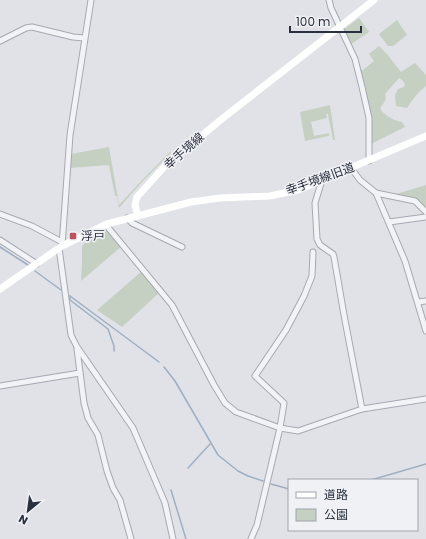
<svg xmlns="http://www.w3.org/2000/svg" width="426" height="539" font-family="Poppins,'Noto Sans JP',sans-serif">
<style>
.green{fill:#c5d0c2}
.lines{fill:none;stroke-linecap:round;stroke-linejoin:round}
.stream{stroke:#9fafc3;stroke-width:1.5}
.street-casing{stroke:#a6a9b1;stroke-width:7}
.street{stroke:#f2f3f6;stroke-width:5}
.secondary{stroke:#fff;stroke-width:7}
.poi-dot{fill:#be535e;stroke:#eff1f5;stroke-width:1.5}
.labels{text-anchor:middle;stroke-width:3;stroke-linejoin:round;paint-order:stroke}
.street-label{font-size:12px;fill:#2a303d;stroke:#eff1f5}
.poi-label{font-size:12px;fill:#2a303d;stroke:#eff1f5;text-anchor:start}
</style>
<rect width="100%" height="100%" fill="#e0e2e7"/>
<!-- green -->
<g class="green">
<path d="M359,18L369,32L350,45L343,30Z"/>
<path d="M397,20L407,35L393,46H388L379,34Z"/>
<path d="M379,46L387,54L401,72L415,63L426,75V86C418,92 412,100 407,108L396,106L395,95L398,89L404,87L405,84L403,81L399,78L385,94C387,100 383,104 380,108C383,115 395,121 402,122L405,127L371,144L370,112L360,70H363L374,61L369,54Z"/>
<path d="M330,105L335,140H333L328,114H326L327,118L311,122L314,136L329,133V136L305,141L300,112Z"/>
<path d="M109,147L119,205L144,178L170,152L171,153L142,182L119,208L117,196H115L109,165L70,168L71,154Z"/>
<path d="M426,185V205L424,207C416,198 404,197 393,195Z"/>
<path d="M106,229L122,246L81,281L82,265V246L85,243H90V236Z"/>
<path d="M137,267L160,292L122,327L97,310L141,272Z"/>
</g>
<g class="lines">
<!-- stream -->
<g class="stream">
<path d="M0,247L28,265"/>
<path d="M35,271L61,290"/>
<path d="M70,296L159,362"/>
<path d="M70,296V300L108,329L114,346V351"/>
<path d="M164,367L175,381L218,455L238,471L248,476L263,481"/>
<path d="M188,468L210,444"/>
<path d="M371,480L426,464"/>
<path d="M271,484L289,489"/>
<path d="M171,490L186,539"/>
</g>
<!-- street casing -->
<g class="street-casing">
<g id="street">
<path d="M329,0L331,8L355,59L362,87L369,118V161"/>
<path d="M0,41L26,28L32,27L73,37L84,38"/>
<path d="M351,168L360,180L376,193L405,261L426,331"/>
<path d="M322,180L315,203L317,239L320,245L333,254L334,257L344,315L362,409"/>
<path d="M376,193L415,201L426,212"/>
<path d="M0,214L32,226L62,242"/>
<path d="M127,218L132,223L182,247"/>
<path d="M389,222L426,217"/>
<path d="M106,225L172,305L214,385L225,403L236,412L280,428L298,431L362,409L426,399"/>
<path d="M0,240L37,264"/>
<path d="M62,246L70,135L91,0"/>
<path d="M59,248L71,335L77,347L133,428L165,503L173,539"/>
<path d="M418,302L426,301"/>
<path d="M77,349L84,403L88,418L98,435L107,471L113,488L120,500L131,539"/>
<path d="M0,386L80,373"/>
<path d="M251,539L257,525L280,428L284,403L255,376L286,330L304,296L312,276L313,252"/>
</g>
</g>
<!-- street -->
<use href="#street" class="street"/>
<!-- secondary -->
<g class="secondary">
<path d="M138,216L135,205L137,197L165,166L223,118L374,0"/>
<path d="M0,289L62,246L107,224L191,202L220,198L270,196L298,190L426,136"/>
</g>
</g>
<!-- markers -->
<rect class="poi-dot" x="69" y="232" width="8" height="8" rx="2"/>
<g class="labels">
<!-- street labels -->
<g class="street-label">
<text transform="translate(184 151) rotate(-41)" y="4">幸手境線</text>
<text transform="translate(320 179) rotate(-20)" y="4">幸手境線旧道</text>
</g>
<!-- poi labels -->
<g class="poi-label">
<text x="81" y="240">浮戸</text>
</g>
</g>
<!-- legend -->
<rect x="288" y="479" width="130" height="52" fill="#eff1f5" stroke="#a0a4ab"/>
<rect x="296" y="492" width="20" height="6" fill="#ffffff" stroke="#a0a4ab"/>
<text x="324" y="499" font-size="12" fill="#2a303d">道路</text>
<rect x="296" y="509" width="20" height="12" fill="#c5d0c2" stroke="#a0a4ab"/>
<text x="324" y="519" font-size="12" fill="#2a303d">公園</text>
<!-- north arrow -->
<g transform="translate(28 511) rotate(209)" stroke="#eff1f5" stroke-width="3" paint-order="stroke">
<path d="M0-3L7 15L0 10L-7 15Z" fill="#2a303d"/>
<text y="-6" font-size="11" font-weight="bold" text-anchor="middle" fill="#2a303d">N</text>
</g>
<!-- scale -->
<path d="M290 26v6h71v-6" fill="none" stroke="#2a303d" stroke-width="2"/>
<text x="296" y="26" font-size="12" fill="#2a303d" stroke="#eff1f5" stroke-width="3" paint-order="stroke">100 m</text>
</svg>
